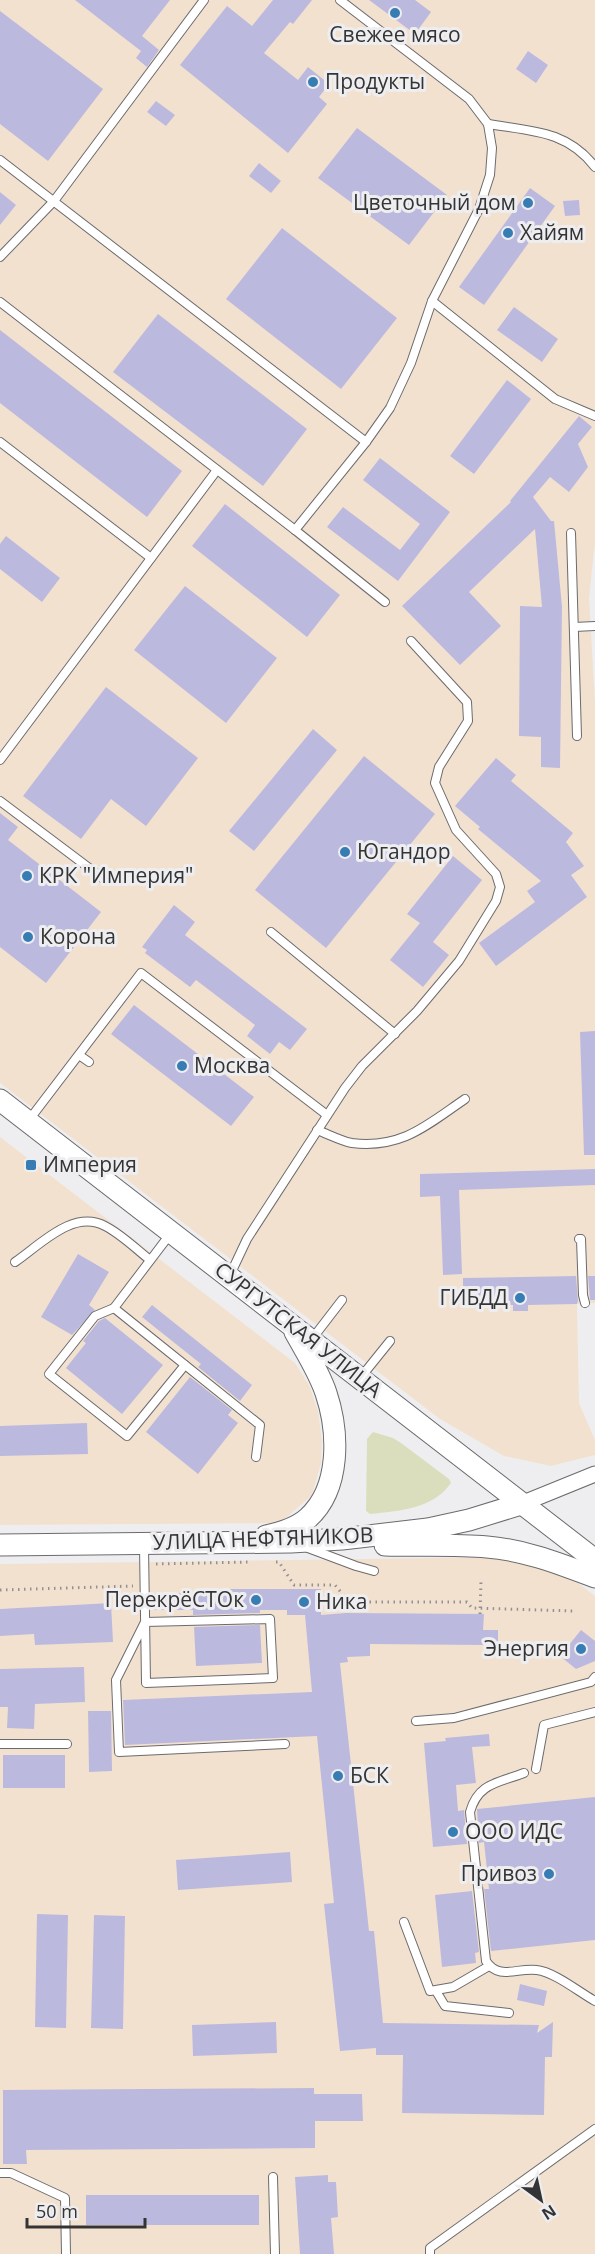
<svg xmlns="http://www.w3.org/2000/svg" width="595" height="2254" font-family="'Open Sans',sans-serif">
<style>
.industrial{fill:#f3e1d0}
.green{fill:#dbdebd}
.building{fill:#bcb9de}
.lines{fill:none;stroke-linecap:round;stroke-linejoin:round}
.service-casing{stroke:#6b6b6e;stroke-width:10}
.minor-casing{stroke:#6b6b6e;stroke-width:17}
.secondary-casing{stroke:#6b6b6e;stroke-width:23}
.path{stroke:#919193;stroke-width:3;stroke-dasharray:1.5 4.5;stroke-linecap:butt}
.service{stroke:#fff;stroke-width:8}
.minor{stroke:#fff;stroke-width:15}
.secondary{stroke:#fff;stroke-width:21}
.poi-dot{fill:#377cb2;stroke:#eeeef1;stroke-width:2}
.labels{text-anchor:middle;stroke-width:6;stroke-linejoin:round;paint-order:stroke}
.poi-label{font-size:21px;fill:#343435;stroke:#eeeef1;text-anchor:start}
.street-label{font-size:21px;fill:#343435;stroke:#eeeef1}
</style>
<rect width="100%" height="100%" fill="#eeeef1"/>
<!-- industrial -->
<g class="industrial">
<path d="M0,0H595V542L589,598L595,702V1303L577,1304L579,1403L595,1440V1455L551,1466L504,1456L440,1419L0,1083Z"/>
<path d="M0,1137L295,1363L309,1385L318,1411L322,1441L321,1463L312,1495L280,1523L0,1525Z"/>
<path d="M503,1557L569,1576L595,1596V2254H0V1564Z"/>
</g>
<!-- green -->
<path class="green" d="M373,1432L393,1438L401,1443L449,1479L451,1483C433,1509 399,1511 370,1514L366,1511L367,1439Z"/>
<!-- building -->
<g class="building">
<path d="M75,0H170L142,36L159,50L147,67L136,58L141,51Z"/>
<path d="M273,0H312L293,24L290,22L264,53L298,80L308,67L329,84L319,97L327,104L288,153L180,65L227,6L252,26Z"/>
<path d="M369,0H415L431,12L415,34Z"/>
<path d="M0,11L103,89L48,161L0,124Z"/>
<path d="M528,51L548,65L536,83L516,69Z"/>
<path d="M156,101L175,115L166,126L147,112Z"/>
<path d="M357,128L447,195L409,245L318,178Z"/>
<path d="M259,163L281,181L271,193L249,176Z"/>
<path d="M530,188L555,206L484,305L459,287Z"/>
<path d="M0,192L16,205L0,225Z"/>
<path d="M579,200L580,215L565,216L563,201Z"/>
<path d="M282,228L397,318L341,389L226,299Z"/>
<path d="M514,307L558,339L542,362L497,330Z"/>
<path d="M158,314L307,429L263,486L113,372Z"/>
<path d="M0,330L182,471L147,517L0,403Z"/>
<path d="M507,380L531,399L474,474L450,456Z"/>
<path d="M579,416L592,427L578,444L588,467L569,492L550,477L533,497L551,521H554L562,607L560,768L541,767V737L519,736L520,606L542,607L535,529L469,592L501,626L460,665L402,606L511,502L510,501Z"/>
<path d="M380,458L450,512L398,581L327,527L343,507L400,550L420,524L363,480Z"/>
<path d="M225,504L340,595L307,637L192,546Z"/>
<path d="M6,536L60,578L42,602L0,569V544Z"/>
<path d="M185,586L277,658L226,723L134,650Z"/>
<path d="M106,687L198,758L146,826L111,799L81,839L23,796Z"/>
<path d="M313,729L337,750L254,851L229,831Z"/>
<path d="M364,756L435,814L326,948L255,890Z"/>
<path d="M496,758L516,775L511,781L573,833L566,842L584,866L571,875L587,897L496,966L479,943L535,902L527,891L541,881L478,829L480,827L455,806Z"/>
<path d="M0,813L18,827L8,840L101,912L46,983L0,947Z"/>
<path d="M453,856L482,880L433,942L449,955L423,987L390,960L420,923L407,914Z"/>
<path d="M174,905L195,922L185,935L307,1029L290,1050L279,1042L270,1054L247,1036L255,1025L196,980L190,987L145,953L147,950L142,947Z"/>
<path d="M134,1005L254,1097L231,1126L111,1034Z"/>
<path d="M595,1031V1155H584L580,1032Z"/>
<path d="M595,1169V1185L459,1190L462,1274L443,1275L440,1196L420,1197V1174Z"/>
<path d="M78,1254L109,1272L89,1305L95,1310L72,1335L41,1317Z"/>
<path d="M576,1276L578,1301L577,1304L528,1305V1311H513V1305L463,1306V1278Z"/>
<path d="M588,1276H595V1300H590Z"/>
<path d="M152,1305L252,1385L240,1401L198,1367L201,1364L142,1317Z"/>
<path d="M105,1318L163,1365L122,1414L66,1368L86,1343L83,1341L99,1321Z"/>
<path d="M190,1377L232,1410L228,1415L238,1423L198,1474L146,1432Z"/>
<path d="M87,1423L88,1454L0,1456V1426Z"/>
<path d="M226,1589H321V1615L346,1613L484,1614L483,1630H498V1653H484V1645L370,1644V1656L347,1657L348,1662L340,1663L369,1931H374L383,2023L539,2025L537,2033L553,2022L552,2057H545L544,2115L402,2113L403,2055H376V2048L340,2051L324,1904L334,1903L317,1736L125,1745L123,1700L312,1692L305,1615H287V1610H260V1613L193,1615V1610H153V1593H226Z"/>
<path d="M111,1603L113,1642L35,1645L34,1634L0,1636V1609Z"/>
<path d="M260,1625L262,1663L196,1666L194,1627Z"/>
<path d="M581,1630L595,1641V1661L576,1669L560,1656Z"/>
<path d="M84,1667L85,1702L35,1704L34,1729L7,1728L8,1707H0V1669Z"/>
<path d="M88,1711H111L112,1771L89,1772Z"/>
<path d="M489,1734L490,1746L472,1747L476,1783L456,1785L458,1811L464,1810L467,1844L433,1847L424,1743L446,1741L445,1738Z"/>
<rect x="3" y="1755" width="62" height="33"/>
<path d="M595,1797V1940L491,1951L484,1889H489L484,1842L479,1843L477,1809Z"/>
<path d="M290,1852L292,1882L178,1890L176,1860Z"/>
<path d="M472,1891L479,1952L475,1953L476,1963L442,1967L435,1895Z"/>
<path d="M37,1914L68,1915L66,2028L35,2027Z"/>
<path d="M94,1915L125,1916L123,2029L91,2028Z"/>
<path d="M520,1984L547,1991L544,2006L517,2000Z"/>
<path d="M276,2022L277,2053L193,2056L192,2025Z"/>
<path d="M314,2088V2094H362L363,2121H315V2148L26,2150L27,2164H3V2090Z"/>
<path d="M328,2175V2182H336L338,2217L331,2218L334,2254H300L295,2177Z"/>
<rect x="86" y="2195" width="173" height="30"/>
</g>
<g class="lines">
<!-- service casing -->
<g class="service-casing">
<g id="service">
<path d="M488,124C530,131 567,130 595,167"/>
<path d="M0,160L366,442L390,408L411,363L432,301L479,209L490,175L492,148L488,124L469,99L340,0"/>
<path d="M0,257L54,201L204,0"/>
<path d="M432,301L555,399L595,416"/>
<path d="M0,302L295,530"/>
<path d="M0,442L151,558"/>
<path d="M366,442L295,530L385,602"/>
<path d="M571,533L577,736"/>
<path d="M574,627L595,626"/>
<path d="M0,760L217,470"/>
<path d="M0,801L105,880"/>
<path d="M271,932L395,1034"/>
<path d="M79,1055L89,1062"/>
<path d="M29,1120L141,973L327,1115"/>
<path d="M317,1130C328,1134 341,1141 352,1143C402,1149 427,1125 465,1099"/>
<path d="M171,1233L114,1308L260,1425L256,1457"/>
<path d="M579,1239H581L583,1295L585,1303"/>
<path d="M15,1262C40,1245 73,1209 105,1226C121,1234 136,1249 150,1260"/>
<path d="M230,1275L247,1239L345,1088L362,1066L417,1011L459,961L496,901L500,887L496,874L456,830L435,783L439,767L468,721L467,702L411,641"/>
<path d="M114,1308L95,1316L49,1374L127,1436L185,1365"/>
<path d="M312,1339L342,1300"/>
<path d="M361,1377L390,1341"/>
<path d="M144,1546L146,1683L273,1678L270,1619L145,1622L116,1680L119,1752L285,1744"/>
<path d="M308,1548L356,1566L374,1571"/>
<path d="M416,1721L454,1718L591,1682L595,1677"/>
<path d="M0,1744H67"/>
<path d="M536,1769L544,1725L595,1712"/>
<path d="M524,1773C498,1783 478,1783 470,1812L486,1961C499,1981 518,1967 537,1970C554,1972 579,1992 595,2001"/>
<path d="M404,1922L430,1991L453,1987L489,1966"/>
<path d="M436,1991L445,2006L509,2013"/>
<path d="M0,2173H11L65,2198L66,2254"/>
<path d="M273,2177L275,2254"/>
<path d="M430,2254V2248L595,2129"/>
</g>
</g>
<!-- minor casing -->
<g class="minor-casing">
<path id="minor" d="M521,1504L595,1474"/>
</g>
<!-- secondary casing -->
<g class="secondary-casing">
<g id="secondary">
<path d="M0,1100L595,1560"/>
<path d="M266,1536C280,1533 297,1528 308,1518C341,1488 339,1432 326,1393C319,1372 306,1352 295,1332"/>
<path d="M0,1545L291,1542L342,1539L428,1529L469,1520L521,1504"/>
<path d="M385,1545C419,1546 453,1544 487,1547C525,1550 560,1564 595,1577"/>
</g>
</g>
<!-- path -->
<g class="path">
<path d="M276,1562H279L294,1585H335L349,1602H467L472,1608L573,1611"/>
<path d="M156,1564L248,1562"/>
<path d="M0,1590L133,1586"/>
<path d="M480,1614L481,1581"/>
</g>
<!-- service -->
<use href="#service" class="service"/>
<!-- minor -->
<use href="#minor" class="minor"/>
<!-- secondary -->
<use href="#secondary" class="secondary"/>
</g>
<!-- markers -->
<g class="poi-dot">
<circle cx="395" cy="13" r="6"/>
<circle cx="313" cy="82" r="6"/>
<circle cx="528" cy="203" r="6"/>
<circle cx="508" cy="233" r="6"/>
<circle cx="345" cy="852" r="6"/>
<circle cx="27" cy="876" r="6"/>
<circle cx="28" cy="937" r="6"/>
<circle cx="182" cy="1066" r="6"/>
<rect x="25" y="1159" width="12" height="12" rx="3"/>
<circle cx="520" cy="1298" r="6"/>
<circle cx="256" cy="1600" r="6"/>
<circle cx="304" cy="1602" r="6"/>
<circle cx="581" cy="1649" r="6"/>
<circle cx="338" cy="1776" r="6"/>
<circle cx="453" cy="1832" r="6"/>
<circle cx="549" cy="1874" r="6"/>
</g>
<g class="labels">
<!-- poi labels -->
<g class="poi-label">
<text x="395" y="42" text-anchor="middle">Свежее мясо</text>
<text x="325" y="89">Продукты</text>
<text x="516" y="210" text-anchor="end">Цветочный дом</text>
<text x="520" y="240">Хайям</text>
<text x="357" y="859">Югандор</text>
<text x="39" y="883">КРК "Империя"</text>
<text x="40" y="944">Корона</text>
<text x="194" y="1073">Москва</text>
<text x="43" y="1172">Империя</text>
<text x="508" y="1305" text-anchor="end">ГИБДД</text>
<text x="244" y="1607" text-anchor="end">ПерекрёСТОк</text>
<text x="316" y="1609">Ника</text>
<text x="569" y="1656" text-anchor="end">Энергия</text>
<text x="350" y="1783">БСК</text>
<text x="465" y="1839">ООО ИДС</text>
<text x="537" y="1881" text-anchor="end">Привоз</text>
</g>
<!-- street labels -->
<g class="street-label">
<text transform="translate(298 1330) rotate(38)" y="7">СУРГУТСКАЯ УЛИЦА</text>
<text transform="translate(263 1539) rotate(-2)" y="7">УЛИЦА НЕФТЯНИКОВ</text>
</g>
</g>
<!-- north arrow -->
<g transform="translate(541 2200) rotate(147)" stroke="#eeeef1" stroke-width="4.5" paint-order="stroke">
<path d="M0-4.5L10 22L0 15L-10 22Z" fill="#343435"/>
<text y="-9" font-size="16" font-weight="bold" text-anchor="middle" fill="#343435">N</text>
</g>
<!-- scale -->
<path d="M27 2218v9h118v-9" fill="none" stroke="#343435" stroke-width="3"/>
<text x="36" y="2218" font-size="18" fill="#343435" stroke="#eeeef1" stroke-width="4.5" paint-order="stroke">50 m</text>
</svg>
